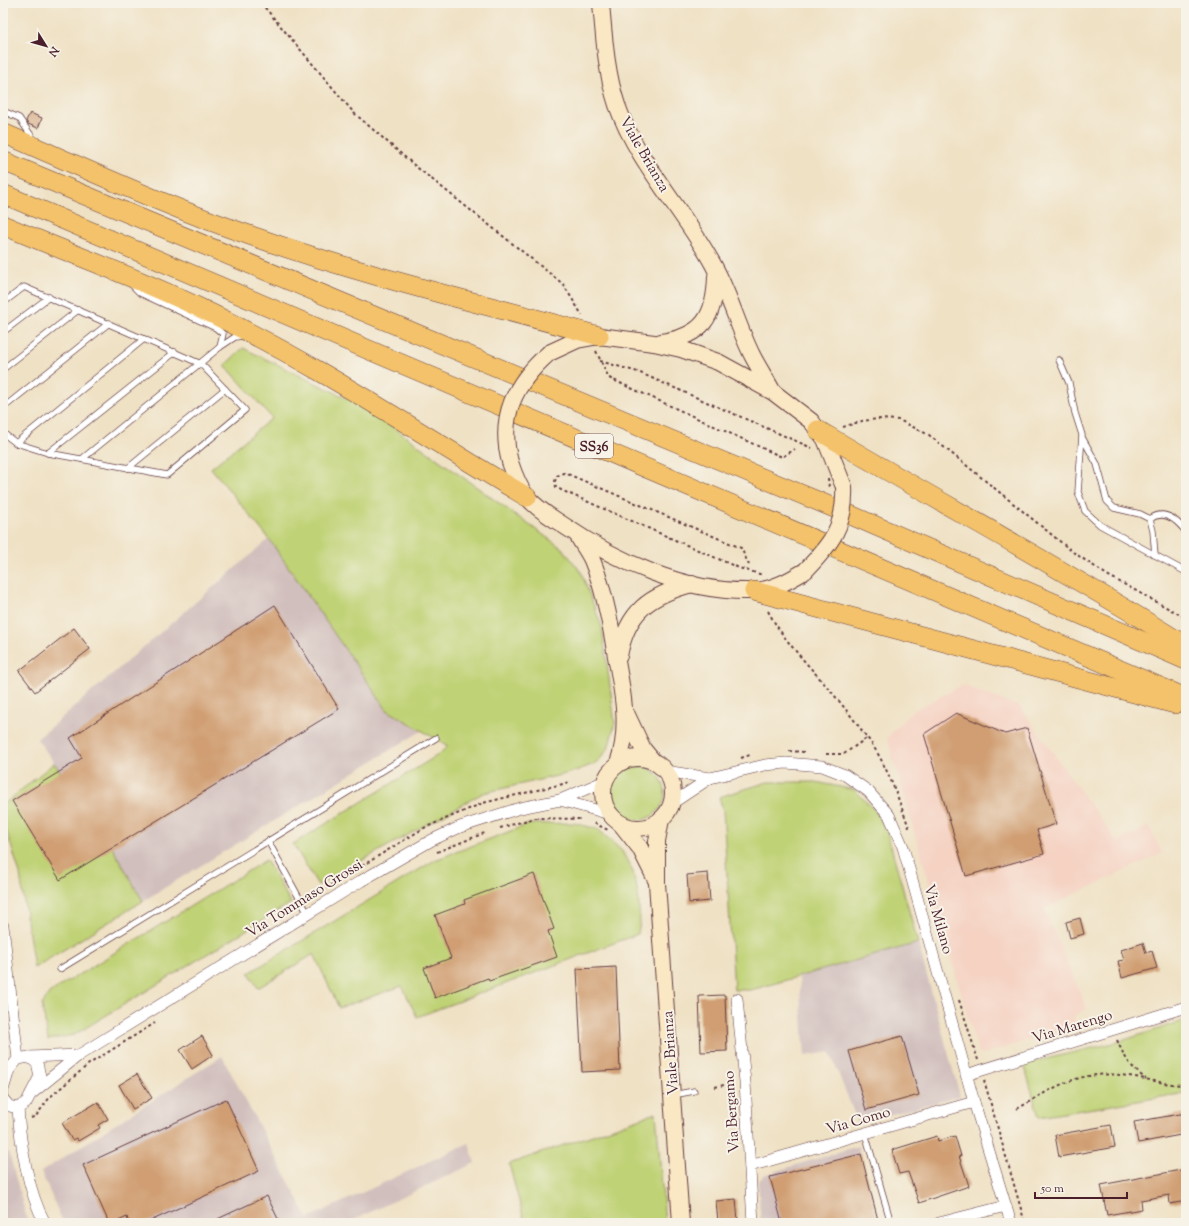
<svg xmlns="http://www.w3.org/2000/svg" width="1189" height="1226" font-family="'Sorts Mill Goudy',serif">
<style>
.built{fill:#f5d2c2}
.industrial{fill:#d1bfbd}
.green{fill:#bfd275;stroke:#847850}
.building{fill:#d09e72}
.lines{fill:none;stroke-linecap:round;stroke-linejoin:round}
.service-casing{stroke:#633c42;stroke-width:7}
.minor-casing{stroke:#633c42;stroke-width:12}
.secondary-casing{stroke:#633c42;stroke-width:18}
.trunk-casing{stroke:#633c42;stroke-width:20}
.path{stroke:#633c42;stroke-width:2;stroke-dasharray:3 3;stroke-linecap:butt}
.service{stroke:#fff;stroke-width:5.5}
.minor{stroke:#fff;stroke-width:11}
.secondary{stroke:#fae7c3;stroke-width:16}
.trunk{stroke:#f3c26a;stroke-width:19}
.secondary-bridge-casing{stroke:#633c42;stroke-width:18;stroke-linecap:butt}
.path-bridge{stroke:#633c42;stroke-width:2;stroke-dasharray:3 3;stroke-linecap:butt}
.secondary-bridge{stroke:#fae7c3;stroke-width:16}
.labels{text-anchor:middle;stroke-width:4;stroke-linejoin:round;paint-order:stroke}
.shield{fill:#f7f3e8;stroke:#7e5f64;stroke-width:1}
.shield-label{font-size:14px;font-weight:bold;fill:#4a1f2b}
.street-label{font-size:15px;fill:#4a1f2b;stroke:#f7f3e8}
</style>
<rect width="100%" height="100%" fill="#f7f3e8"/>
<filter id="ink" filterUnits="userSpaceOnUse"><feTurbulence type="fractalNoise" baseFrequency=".025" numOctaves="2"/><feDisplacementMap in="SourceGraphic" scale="8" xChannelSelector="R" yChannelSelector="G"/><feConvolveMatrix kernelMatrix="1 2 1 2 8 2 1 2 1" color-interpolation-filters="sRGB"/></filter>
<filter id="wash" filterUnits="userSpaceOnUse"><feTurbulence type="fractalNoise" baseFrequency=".012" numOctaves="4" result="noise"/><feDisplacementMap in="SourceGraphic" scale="16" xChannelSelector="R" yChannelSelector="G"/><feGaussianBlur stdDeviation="0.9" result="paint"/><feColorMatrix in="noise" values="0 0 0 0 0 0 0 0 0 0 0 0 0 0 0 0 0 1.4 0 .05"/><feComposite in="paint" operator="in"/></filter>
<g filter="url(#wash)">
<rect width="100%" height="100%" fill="#efe1c4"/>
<!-- built -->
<path class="built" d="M963,685L1020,707L1117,842L1149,826L1162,853L1044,909L1087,1009L1073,1016L1077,1024L982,1055L978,1052L887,738L912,711Z"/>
<!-- industrial -->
<g class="industrial">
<path d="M269,539L387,710L423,730L143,901L97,821L37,739Z"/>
<path d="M918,943L960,1096L858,1123L830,1052L805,1056L799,977Z"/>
<path d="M222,1056L308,1218L469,1143L475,1163L347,1223L63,1222L41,1172Z"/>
<path d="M3,1146L9,1153L28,1223H3Z"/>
<path d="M858,1146L879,1223H761L758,1182L764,1175Z"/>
</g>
<!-- green -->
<g class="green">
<path d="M243,348L365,407L563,549L581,572L602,627L615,723L608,749L597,763L570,773L483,793L318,885L293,844L438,755L448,746L387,710L269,539L211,468L272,418L225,365Z"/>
<path d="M54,763L97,821L143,901L34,968L20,874L3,820V805Z"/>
<circle cx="638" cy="793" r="27"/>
<path d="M768,782H816L855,790L875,811L887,832L918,943L751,990H734L723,810L719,797Z"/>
<path d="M574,823L598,829L622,851L633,872L638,892L640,922L638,934L417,1017L402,986L339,1008L314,954L258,988L249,973L435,860L529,824Z"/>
<path d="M266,860L291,903L74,1035L48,1040L42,1005L49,993Z"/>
<path d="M1186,1020V1093L1039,1117L1024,1064L1118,1042Z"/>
<path d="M656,1113L665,1223H525L509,1164Z"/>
</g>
<g id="blocks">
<!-- building -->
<g class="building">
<path d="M30,113L42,118L38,128L28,124L26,121Z"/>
<path d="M275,605L339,709L60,880L12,801L82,758L70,738Z"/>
<path d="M74,628L90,649L35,692L19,671Z"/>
<path d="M956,713L1005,734L1027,728L1056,824L1037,830L1044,854L966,876L924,734Z"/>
<path d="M708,873L710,901L689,903L687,875Z"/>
<path d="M534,874L554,929L548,931L557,957L489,981L488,978L435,998L424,968L451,958L435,915L465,904L464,900Z"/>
<path d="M1080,918L1084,934L1070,938L1066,922Z"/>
<path d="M1143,943L1146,953L1152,951L1157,968L1122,978L1118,961L1124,960L1121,950Z"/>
<path d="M616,967L620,1070L582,1072L577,969Z"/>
<path d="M725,995L727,1051L701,1052L699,996Z"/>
<path d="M202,1036L213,1055L192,1069L180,1050Z"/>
<path d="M902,1036L919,1095L866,1110L849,1051Z"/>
<path d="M137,1074L152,1098L133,1109L119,1085Z"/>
<path d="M226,1099L259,1171L146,1223H129L127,1217L114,1223H109L83,1165Z"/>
<path d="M98,1102L108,1119L98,1125L100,1128L78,1141L76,1138L72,1140L62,1123Z"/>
<path d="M1186,1113V1134L1138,1143L1134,1122Z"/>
<path d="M1111,1125L1115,1147L1059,1157L1055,1135Z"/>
<path d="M937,1136L938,1141L955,1136L961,1156H959L969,1186L919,1203L908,1172L899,1174L892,1150Z"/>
<path d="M861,1154L878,1220L867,1223H782L770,1177Z"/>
<path d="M1186,1169V1201L1170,1204L1169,1195L1141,1200L1142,1209L1107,1215L1101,1185Z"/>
<path d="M267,1196L280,1223H209Z"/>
<path d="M736,1199L738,1221L718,1222L716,1201Z"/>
</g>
</g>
</g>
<g filter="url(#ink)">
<use href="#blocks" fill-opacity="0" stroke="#633c42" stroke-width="1"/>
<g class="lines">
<!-- service casing -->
<g class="service-casing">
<g id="service">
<path d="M3,111L19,118L35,141"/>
<path d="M132,285L140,293L216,328L223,334L220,347"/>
<path d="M3,303L24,287L201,364L245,410L167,475L48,453L16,443L3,433"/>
<path d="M3,332L49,297"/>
<path d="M1059,360L1069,383L1075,413L1082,435L1078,492L1085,511L1100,525L1186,572"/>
<path d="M3,369L78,310"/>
<path d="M3,408L109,323"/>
<path d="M1083,439L1097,464L1107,501L1114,508L1140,514L1150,519L1153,531L1155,555"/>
<path d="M16,443L144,339"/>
<path d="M48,453L175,352"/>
<path d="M82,459L220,347L235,337L243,336"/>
<path d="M128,468L225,389"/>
<path d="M1150,519C1164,509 1177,520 1186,532"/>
<path d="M268,841L308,914"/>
<path d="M60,969L436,738"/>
<path d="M673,1095L694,1091"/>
<path d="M865,1133L891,1223"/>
</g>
</g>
<!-- minor casing -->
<g class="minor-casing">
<g id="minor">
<path d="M665,771L710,778"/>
<path d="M560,800L610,814"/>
<path d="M671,804L710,778L765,765L786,763L822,766L845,775L868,791L889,815L903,847L974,1102L1011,1223"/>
<path d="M3,926L18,1059"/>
<path d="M737,999L745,1082L753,1223"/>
<path d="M29,1057L79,1055"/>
<path d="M966,1075L1186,1007"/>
<path d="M3,1090L9,1070L18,1059L29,1057L37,1063L40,1076L26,1103L18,1108L9,1106L3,1099"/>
<path d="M31,1094L79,1055L361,881L432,840L460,827L520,808L560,800L605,781"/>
<path d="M18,1108C20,1143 28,1192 45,1223"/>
<path d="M750,1166L974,1102"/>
<path d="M939,1223L1006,1206"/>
</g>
</g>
<!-- secondary casing -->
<g class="secondary-casing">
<g id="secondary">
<path d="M601,3C604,37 606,72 617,105C638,165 686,212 715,268C730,296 738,327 752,355C758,367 766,379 773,392"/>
<path d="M661,342C703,336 715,317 716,276"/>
<path d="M549,353L577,340L599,336L654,343L681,349L718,362L773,392L811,421L825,439L844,487"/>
<path d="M510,462C514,474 519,488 527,497C537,509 551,517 563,525C617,562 686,593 752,591C771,591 790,580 805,571"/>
<path d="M578,536C582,544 588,551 592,560C604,589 610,620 615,651C622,689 631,727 618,763"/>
<path d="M619,656C627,611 650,595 692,584"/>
<path d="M627,715L643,749L652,760"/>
<circle cx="638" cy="793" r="35"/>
<path d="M661,819L657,841V883L681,1223"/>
<path d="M621,824L640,848L656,880"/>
</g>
</g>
<!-- trunk casing -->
<g class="trunk-casing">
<g id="trunk">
<path d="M3,133C86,169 169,208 255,237C367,277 485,304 599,336"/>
<path d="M3,161L839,510L1186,660"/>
<path d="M3,194L1186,698"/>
<path d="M3,225C68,253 136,277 200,308C314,362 419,433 527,497"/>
<path d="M818,430C940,503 1066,570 1186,646"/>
<path d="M754,591L1175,704"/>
</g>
</g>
<!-- path -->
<g class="path">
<path d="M261,3L354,113L414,165L563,284L582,315"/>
<path d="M596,351L609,378L782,457L795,449"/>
<path d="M600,361L638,372L812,448"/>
<path d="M843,427L862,421L878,419L899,420L929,435L1073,552L1107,575L1186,618"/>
<path d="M749,565L741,548L570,475L563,473L557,476L555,481L556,487L561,490L739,568L763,575"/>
<path d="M768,611C782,638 802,658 822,681C838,699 852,717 866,736C887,763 898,799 910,830"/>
<path d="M789,751L804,752"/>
<path d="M826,754H844L868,737"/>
<path d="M741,758L750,755"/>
<path d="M594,823L608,830"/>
<path d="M500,828L535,818L581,819"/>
<path d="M437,852L487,832"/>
<path d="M326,888L424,828L483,803L571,782"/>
<path d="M959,1000L978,1060"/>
<path d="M1117,1040C1124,1057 1131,1068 1146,1079"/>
<path d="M984,1080L1025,1223"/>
<path d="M715,1087L733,1083"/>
<path d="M1017,1109C1059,1084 1083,1068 1135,1077C1152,1080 1168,1085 1186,1085"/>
<path d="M31,1118L36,1116L50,1097L89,1064L155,1023"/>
</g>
<!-- service -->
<use href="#service" class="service"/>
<!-- minor -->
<use href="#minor" class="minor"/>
<!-- secondary -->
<use href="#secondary" class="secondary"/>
<!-- trunk -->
<use href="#trunk" class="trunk"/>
<!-- secondary-bridge casing -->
<g class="secondary-bridge-casing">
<g id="secondary-bridge">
<path d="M510,462C498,416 515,383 549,353"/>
<path d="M805,571C831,544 846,525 844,487"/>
</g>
</g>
<!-- path-bridge -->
<path class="path-bridge" d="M828,478L829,488"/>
<!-- secondary-bridge -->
<use href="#secondary-bridge" class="secondary-bridge"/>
</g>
</g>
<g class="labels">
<!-- shield labels -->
<rect class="shield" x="575" y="434" width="38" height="24" rx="3"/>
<g class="shield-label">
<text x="594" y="451">SS36</text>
</g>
<!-- street labels -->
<g class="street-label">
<text transform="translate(645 154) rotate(60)" y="5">Viale Brianza</text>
<text transform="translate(304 898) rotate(-32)" y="5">Via Tommaso Grossi</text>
<text transform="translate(939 919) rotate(74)" y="5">Via Milano</text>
<text transform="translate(1072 1026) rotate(-17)" y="5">Via Marengo</text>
<text transform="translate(670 1053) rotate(-94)" y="5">Viale Brianza</text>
<text transform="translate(731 1112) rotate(-94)" y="5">Via Bergamo</text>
<text transform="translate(858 1120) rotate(-16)" y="5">Via Como</text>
</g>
</g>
<!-- margin -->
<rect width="1189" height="1226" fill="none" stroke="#f7f3e8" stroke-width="16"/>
<!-- north arrow -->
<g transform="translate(46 46) rotate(127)" stroke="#f7f3e8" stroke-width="3" paint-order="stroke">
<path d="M0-3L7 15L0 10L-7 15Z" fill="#4a1f2b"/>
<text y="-6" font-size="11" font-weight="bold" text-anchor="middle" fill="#4a1f2b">N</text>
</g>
<!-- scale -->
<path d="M1035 1192v6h92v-6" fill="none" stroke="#4a1f2b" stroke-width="2"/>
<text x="1041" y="1192" font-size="12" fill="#4a1f2b" stroke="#f7f3e8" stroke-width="3" paint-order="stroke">50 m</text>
</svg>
